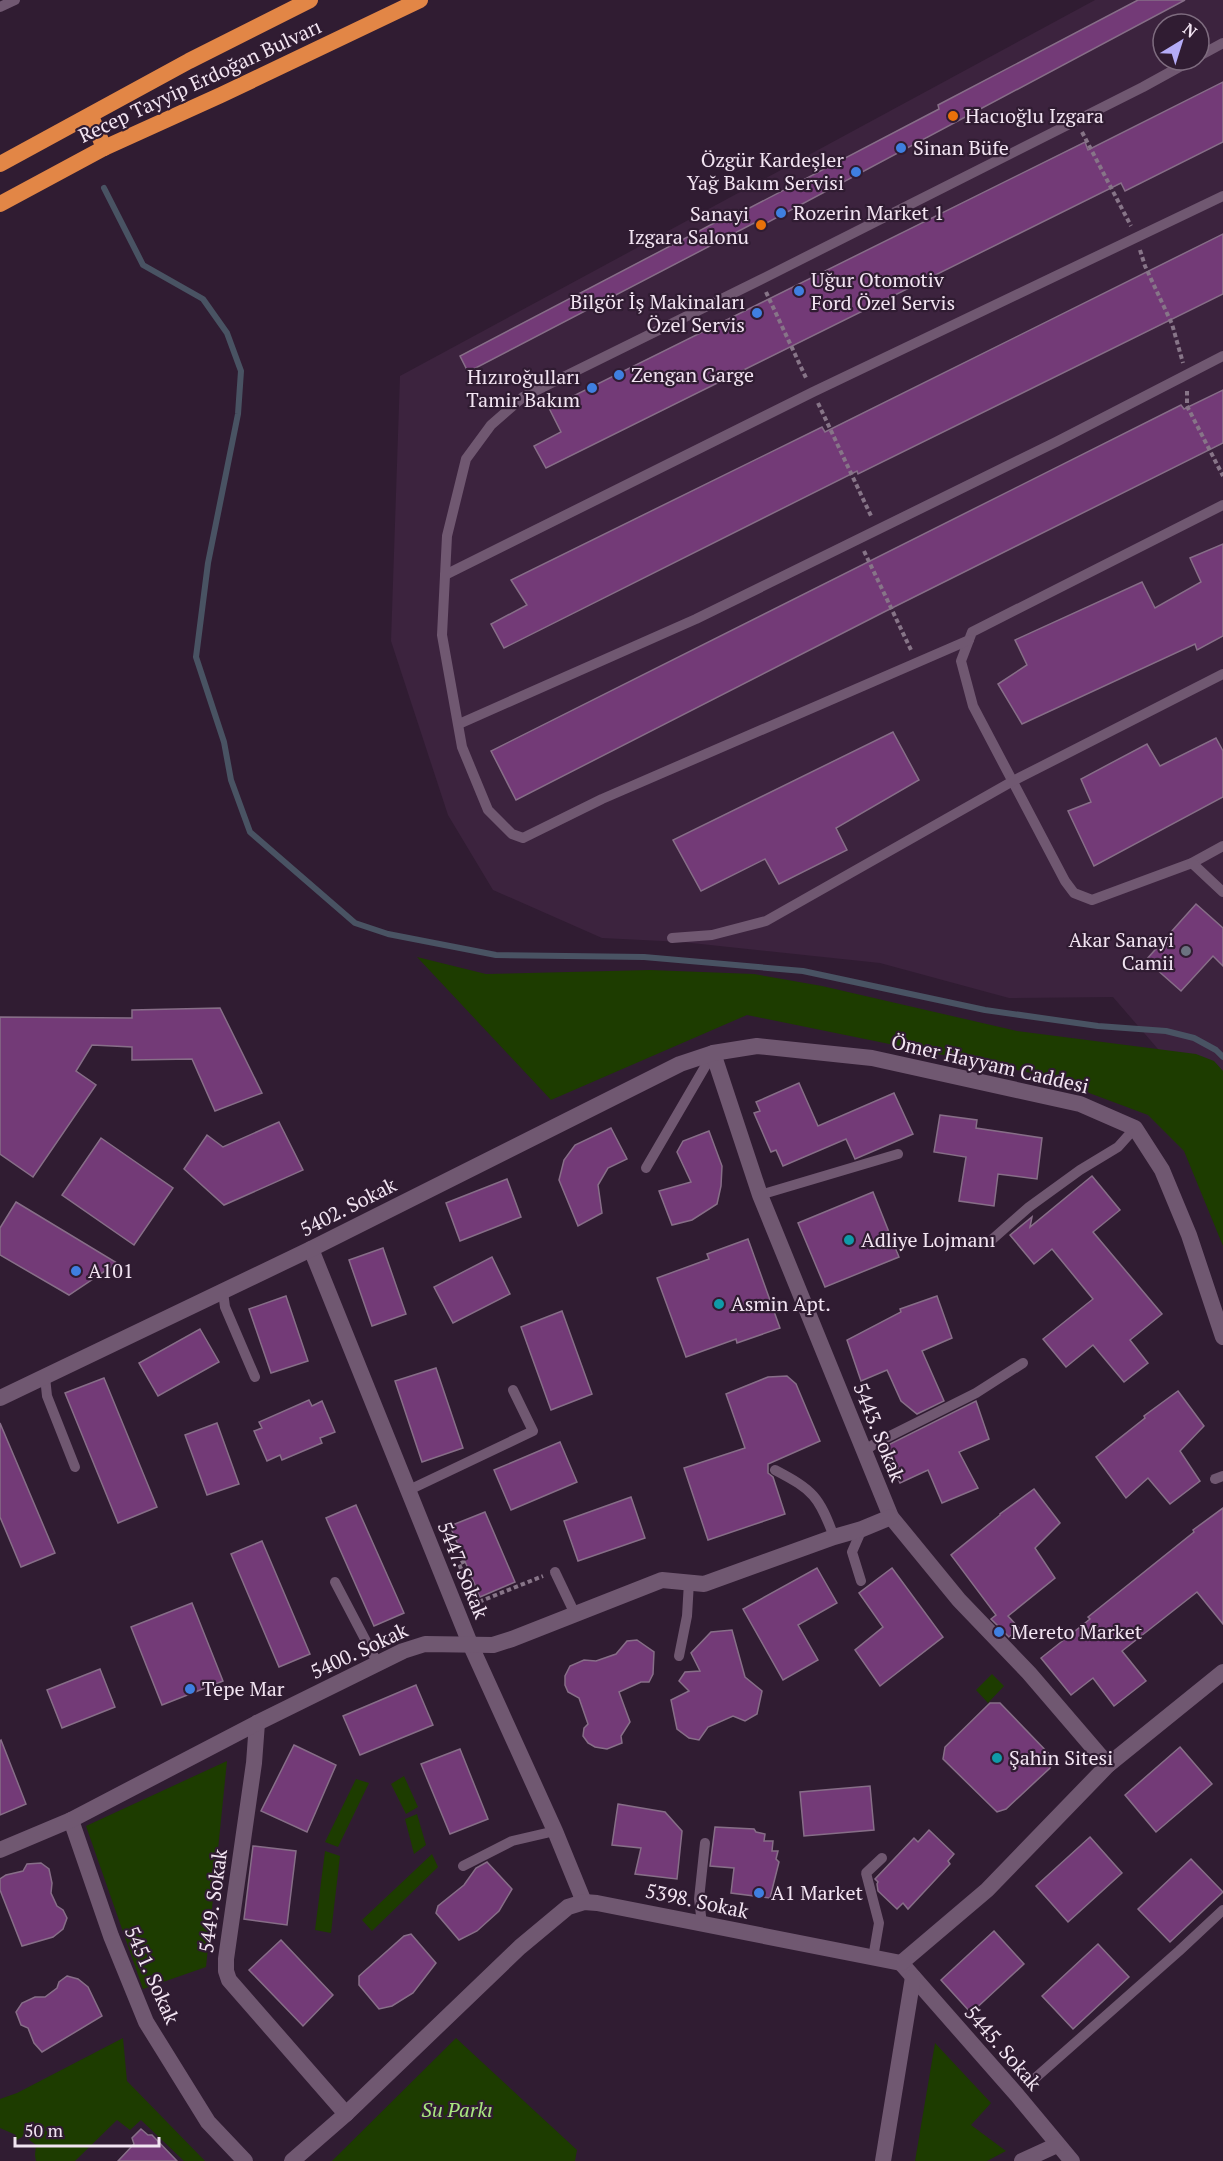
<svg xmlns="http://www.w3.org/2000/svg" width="1223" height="2161" font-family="'PT Serif',serif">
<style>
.built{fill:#3c233e;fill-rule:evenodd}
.green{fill:#1d3c00}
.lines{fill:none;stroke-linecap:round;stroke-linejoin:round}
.stream{stroke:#495363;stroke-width:6}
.building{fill:#733a77;stroke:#876e88;stroke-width:1.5}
.path{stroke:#877588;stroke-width:4;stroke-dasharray:4.5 3;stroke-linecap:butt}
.service{stroke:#705871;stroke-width:10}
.minor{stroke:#705871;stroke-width:16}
.tertiary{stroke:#705871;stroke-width:16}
.trunk{stroke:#e28646;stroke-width:16}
.food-dot{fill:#e8710a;stroke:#301c32;stroke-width:2}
.shop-dot{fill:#3f7fe0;stroke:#301c32;stroke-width:2}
.worship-dot{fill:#6b7280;stroke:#301c32;stroke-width:2}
.culture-dot{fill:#0f9aa8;stroke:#301c32;stroke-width:2}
.labels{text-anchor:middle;stroke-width:4.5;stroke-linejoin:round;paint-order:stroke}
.street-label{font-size:20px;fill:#f2e4f2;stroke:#301c32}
.poi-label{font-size:20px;fill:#f2e4f2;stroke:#301c32;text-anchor:start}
.park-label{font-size:20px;font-style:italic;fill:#a9e680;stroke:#301c32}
</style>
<rect width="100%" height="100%" fill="#301c32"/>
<!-- built -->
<path class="built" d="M1095,0H1223V1108L1202,1100L1113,997L1009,998L880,963L682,942L602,938L493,890L448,815L391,641L400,376ZM1163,24H1199V60H1163Z"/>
<!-- green -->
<g class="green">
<path d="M417,957L486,974L650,970L754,974L822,986L1017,1031L1196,1054L1214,1061L1223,1071V1246L1184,1151L1148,1115L1041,1075L747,1015L551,1100Z"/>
<path d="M992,1674L1004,1686L988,1703L976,1690Z"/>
<path d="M227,1761L206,1967L143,1989L86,1826Z"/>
<path d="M404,1776L418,1807L406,1814L391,1784Z"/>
<path d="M356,1779L369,1783L338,1847L325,1842Z"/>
<path d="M417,1814L426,1845L414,1854L405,1819Z"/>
<path d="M325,1851L340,1856L331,1933L315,1930Z"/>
<path d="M432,1854L438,1867L372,1931L362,1920Z"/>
<path d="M123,2038L127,2081L205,2161H184L141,2120L130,2130L117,2120L75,2161H36L35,2155L36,2145L24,2136L15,2141L16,2135L0,2128V2099L17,2093Z"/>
<path d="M456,2038L577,2150L575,2161H332Z"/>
<path d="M935,2043L991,2103L971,2125L1006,2151L987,2161H915Z"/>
</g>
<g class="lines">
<!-- stream -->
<path class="stream" d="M104,188L143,265L203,299L227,333L241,371L238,414L208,563L196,657L224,742L231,780L250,832L355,923L388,934L496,955L644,957L803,971L985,1010L1098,1026L1166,1031L1194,1038L1216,1050L1223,1057"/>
</g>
<!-- building -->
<g class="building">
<path d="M1138,0H1185L757,228L754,223L468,372L460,356L739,210L740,213L939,109L938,105Z"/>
<path d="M1223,82V142L1125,191L1121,183L546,468L534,446L561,432L549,408L1085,142L1088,150Z"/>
<path d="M1223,234V294L858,474L857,471L504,648L491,624L527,605L511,580L822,427L825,432Z"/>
<path d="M1223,390V443L884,612L516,800L491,751L1181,405L1184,409Z"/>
<path d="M1223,544V636L1197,650L1195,644L1022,724L998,684L1027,665L1015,640L1142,582L1155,608L1201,582L1190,558Z"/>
<path d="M893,732L919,780L836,828L847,850L779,884L765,859L701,891L673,840Z"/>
<path d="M1216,738L1223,751V797L1094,866L1068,811L1091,802L1081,779L1147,744L1160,766Z"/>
<path d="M1196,904L1223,928V966L1213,956L1181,991L1146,960Z"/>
<path d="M220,1008L262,1093L215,1111L192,1059L132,1060V1047L92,1045L76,1071L96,1085L33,1177L0,1154V1017L132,1018V1010Z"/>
<path d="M799,1083L818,1126L894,1093L913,1134L855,1159L846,1139L783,1166L776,1150L771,1152L754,1113L760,1111L756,1102Z"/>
<path d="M940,1115L977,1120L976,1128L1042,1138L1037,1179L998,1174L994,1206L959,1201L966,1157L934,1152Z"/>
<path d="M279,1122L303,1170L224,1205L184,1169L207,1135L223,1147Z"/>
<path d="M611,1128L627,1159L608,1168L598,1185L602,1213L578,1226L559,1180L564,1160L575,1145Z"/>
<path d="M709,1131L722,1166L721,1186L717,1204L692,1220L672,1225L659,1191L691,1182L677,1152L683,1141Z"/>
<path d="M101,1138L173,1188L134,1245L62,1195Z"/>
<path d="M1092,1176L1120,1210L1093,1232L1162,1314L1130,1340L1148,1363L1124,1382L1093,1345L1066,1367L1043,1339L1093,1299L1052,1249L1034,1264L1010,1235L1032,1217L1030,1227Z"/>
<path d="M507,1179L521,1217L460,1241L446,1203Z"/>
<path d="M873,1192L899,1257L825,1287L798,1223Z"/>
<path d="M16,1202L117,1263L69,1295L0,1255V1228Z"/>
<path d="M748,1239L780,1328L737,1343L736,1339L686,1357L657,1278L709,1259L707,1254Z"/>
<path d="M383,1248L406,1314L372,1326L349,1260Z"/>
<path d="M492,1257L510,1294L453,1323L434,1287Z"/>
<path d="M286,1296L308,1361L271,1373L249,1309Z"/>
<path d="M937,1296L952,1338L922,1351L944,1401L917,1414L901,1401L887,1370L861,1381L847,1340L901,1312L900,1309Z"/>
<path d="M562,1311L592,1394L551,1410L521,1327Z"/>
<path d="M200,1329L219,1362L158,1396L139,1363Z"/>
<path d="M436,1368L463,1448L422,1462L395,1381Z"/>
<path d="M787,1376L796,1384L820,1441L768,1464V1473L773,1477L785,1514L708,1540L684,1468L745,1448L726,1394L768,1377Z"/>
<path d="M104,1378L157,1507L118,1523L65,1393Z"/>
<path d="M1178,1391L1204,1426L1180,1451L1200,1481L1170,1504L1148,1478L1126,1498L1096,1457L1145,1418L1144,1416Z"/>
<path d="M309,1400L312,1406L322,1401L335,1432L320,1438L322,1443L282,1460L280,1455L267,1461L254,1431L262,1428L259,1422Z"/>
<path d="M976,1401L989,1439L959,1452L978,1488L942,1503L928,1470L900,1483L884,1447Z"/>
<path d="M0,1423L55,1553L21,1567L0,1517Z"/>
<path d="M217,1423L239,1484L207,1495L185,1435Z"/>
<path d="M560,1442L577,1482L511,1510L494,1470Z"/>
<path d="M1034,1489L1060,1523L1035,1548L1055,1578L1008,1616L1019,1628L1009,1637L991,1619L996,1615L951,1555L1000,1515V1514Z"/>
<path d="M631,1497L645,1538L578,1561L564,1521Z"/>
<path d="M356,1505L404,1613L374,1626L326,1518Z"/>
<path d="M1223,1508V1624L1197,1592L1122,1651L1146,1681L1114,1706L1093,1678L1071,1695L1041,1658L1090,1619L1088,1617L1194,1532L1193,1530Z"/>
<path d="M485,1512L515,1582L480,1597L450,1526Z"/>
<path d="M262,1541L310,1654L279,1667L231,1554Z"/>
<path d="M817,1568L837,1603L798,1625L818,1660L783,1680L743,1609Z"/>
<path d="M892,1568L943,1637L880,1686L855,1650L883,1627L859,1593Z"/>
<path d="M192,1603L223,1681L162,1705L131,1627Z"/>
<path d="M732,1630L745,1677L762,1691L757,1714L745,1721L733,1716L708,1727L699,1740L689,1738L677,1729L671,1700L689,1691L679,1681L685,1672L700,1671L691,1653L711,1632Z"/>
<path d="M637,1640L654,1652L653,1674L649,1682H641L619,1692L630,1722L621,1736L622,1743L607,1749L595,1747L588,1743L583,1736L584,1728L588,1724L579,1698L568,1692L565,1685V1676L570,1666L584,1660L596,1661L616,1654L627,1641Z"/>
<path d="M100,1669L115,1707L62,1728L47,1690Z"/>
<path d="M416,1685L433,1725L360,1755L343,1716Z"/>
<path d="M990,1703H1000L1052,1757L1050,1768L1006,1809L997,1812L943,1759L945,1747Z"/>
<path d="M1,1740L26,1804L0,1815V1741Z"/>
<path d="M294,1745L336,1765L307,1832L261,1811Z"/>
<path d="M1180,1747L1212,1784L1156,1832L1125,1795Z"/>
<path d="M460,1749L488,1819L450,1834L421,1764Z"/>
<path d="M870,1786L874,1830L804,1836L800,1792Z"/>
<path d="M618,1804L665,1812L682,1831L677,1879L635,1874L641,1848L612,1845Z"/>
<path d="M715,1827L754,1829L756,1832L765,1834L764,1841H773L772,1851H778L776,1859L779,1862L770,1898L731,1893L734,1868L710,1866Z"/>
<path d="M929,1830L954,1854L948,1861L950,1864L908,1909L903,1903L897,1909L878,1891L877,1884L878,1882L875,1879L914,1838L918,1842Z"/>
<path d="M1090,1837L1122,1873L1068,1922L1036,1886Z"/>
<path d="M253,1846L296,1851L287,1925L244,1919Z"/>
<path d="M1191,1859L1223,1892L1170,1942L1138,1909Z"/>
<path d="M487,1862L512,1889L499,1911L477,1931L459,1940L436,1913L438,1906L464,1885L476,1868Z"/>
<path d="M41,1863L49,1869L52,1883L51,1893L57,1906L63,1910L67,1918L63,1929L53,1937L22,1946L0,1890V1879L6,1875L23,1871L27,1864Z"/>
<path d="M994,1931L1024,1964L971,2013L941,1980Z"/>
<path d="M411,1934L436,1963L413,1993L392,2006L379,2009L359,1985V1976L404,1936Z"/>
<path d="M281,1940L333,1995L303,2026L249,1970Z"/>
<path d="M1098,1944L1129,1977L1073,2029L1042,1996Z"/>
<path d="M67,1976L78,1979L88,1987L102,2016L42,2052L34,2043L28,2028L21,2025L16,2012L22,2003L35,1997H45L57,1988L59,1982Z"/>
<path d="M141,2129L148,2135H152L177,2161H118L134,2144L132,2138Z"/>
</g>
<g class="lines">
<!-- path -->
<g class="path">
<path d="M1082,132L1131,226"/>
<path d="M1140,250L1145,266L1172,324L1183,363"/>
<path d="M766,292L807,380"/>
<path d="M1187,391V406L1223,476"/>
<path d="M818,403L872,518"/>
<path d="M864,551L911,650"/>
<path d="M465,1561L459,1564L476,1603L543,1576"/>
</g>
<!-- service -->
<g class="service">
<path d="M0,7L15,0"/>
<path d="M1199,56L1223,43"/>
<path d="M1223,505L972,632L961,661L973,706L1065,881L1074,893L1092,900L1192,863L1223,846"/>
<path d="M445,575L813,392L1223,196"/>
<path d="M969,640L602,799L523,838L512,834L488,810L462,747L442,635L447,536L466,459L491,425L523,397L760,280L1143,87L1192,60"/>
<path d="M459,724L696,619L1056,442L1223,356"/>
<path d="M1192,863L1223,892"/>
<path d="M672,938L712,935L766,921L1013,781L1223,674"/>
<path d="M646,1168L713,1053"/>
<path d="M760,1195L898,1154"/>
<path d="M987,1244L1029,1207L1080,1170L1118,1147L1135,1128"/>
<path d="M223,1292L225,1307L255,1377"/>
<path d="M45,1377L47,1396L75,1467"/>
<path d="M864,1451L876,1443L976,1393L1023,1363"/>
<path d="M775,1470C813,1490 819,1496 834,1537"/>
<path d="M1215,1479L1223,1476"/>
<path d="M409,1490L533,1431L513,1390"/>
<path d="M555,1572L575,1614"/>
<path d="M861,1581L852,1552L862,1529"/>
<path d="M335,1582L378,1664"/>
<path d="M679,1656L687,1616L689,1582"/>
<path d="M463,1866L512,1841L555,1831"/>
<path d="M702,1924L699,1899L705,1843"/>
<path d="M873,1958L879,1923L866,1873L882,1858"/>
<path d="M1033,2080L1179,1951L1223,1910"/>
</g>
<!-- minor -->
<g class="minor">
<path d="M713,1053L760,1195L891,1517L959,1600L1029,1673L1108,1765"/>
<path d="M311,1249L471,1646L555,1831L584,1902"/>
<path d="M257,1723L254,1763L226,1959V1971L229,1980L346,2114"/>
<path d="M71,1820L111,1936L146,2022L208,2122L245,2161"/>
<path d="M0,1850L71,1820L257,1723L403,1651L425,1644L493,1645L512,1639L662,1580L704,1584L834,1537L862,1529L891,1517"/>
<path d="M901,1963L1017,2095L1072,2161"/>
<path d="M292,2161L346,2114L520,1947L568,1907L584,1902L597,1903L901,1963L987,1890L1108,1765L1223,1672"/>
<path d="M883,2161L913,1977"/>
<path d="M1022,2161L1057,2145"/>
</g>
<!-- tertiary -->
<path class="tertiary" d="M0,1398L311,1249L680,1064L713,1053L757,1046L872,1058L1080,1104L1135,1128L1162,1170L1189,1235L1223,1337"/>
<!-- trunk -->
<g class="trunk">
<path d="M91,116L104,148"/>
<path d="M0,164L189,61L310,0"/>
<path d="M0,204L104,148L221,95L420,0"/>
</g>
</g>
<!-- markers -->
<g class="food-dot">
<circle cx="953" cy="116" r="6"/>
<circle cx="761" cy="225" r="6"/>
</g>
<g class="shop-dot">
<circle cx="901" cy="148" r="6"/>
<circle cx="856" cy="172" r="6"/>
<circle cx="781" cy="213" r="6"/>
<circle cx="799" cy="291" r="6"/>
<circle cx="757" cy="313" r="6"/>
<circle cx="619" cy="375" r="6"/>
<circle cx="592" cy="388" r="6"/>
<circle cx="76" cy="1271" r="6"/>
<circle cx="999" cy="1632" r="6"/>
<circle cx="190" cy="1689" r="6"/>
<circle cx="759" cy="1893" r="6"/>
</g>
<circle class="worship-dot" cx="1186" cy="951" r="6"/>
<g class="culture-dot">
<circle cx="849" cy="1240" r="6"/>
<circle cx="719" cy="1304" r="6"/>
<circle cx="997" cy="1758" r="6"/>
</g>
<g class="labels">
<!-- street labels -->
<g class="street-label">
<text transform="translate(200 81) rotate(-25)" y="7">Recep Tayyip Erdoğan Bulvarı</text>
<text transform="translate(990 1064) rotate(13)" y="7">Ömer Hayyam Caddesi</text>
<text transform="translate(348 1207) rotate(-27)" y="7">5402. Sokak</text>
<text transform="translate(879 1432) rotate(68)" y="7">5443. Sokak</text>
<text transform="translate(463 1570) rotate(68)" y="7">5447. Sokak</text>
<text transform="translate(359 1651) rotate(-25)" y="7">5400. Sokak</text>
<text transform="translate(213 1901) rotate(-82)" y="7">5449. Sokak</text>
<text transform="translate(697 1901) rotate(12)" y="7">5398. Sokak</text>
<text transform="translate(152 1975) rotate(66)" y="7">5451. Sokak</text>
<text transform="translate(1003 2048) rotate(49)" y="7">5445. Sokak</text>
</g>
<!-- poi labels -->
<g class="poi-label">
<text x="965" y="123">Hacıoğlu Izgara</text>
<text x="913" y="155">Sinan Büfe</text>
<text x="844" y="167" text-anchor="end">Özgür Kardeşler<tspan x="844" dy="23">Yağ Bakım Servisi</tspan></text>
<text x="793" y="220">Rozerin Market 1</text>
<text x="749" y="221" text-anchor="end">Sanayi<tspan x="749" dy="23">Izgara Salonu</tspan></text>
<text x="811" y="287">Uğur Otomotiv<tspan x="811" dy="23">Ford Özel Servis</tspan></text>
<text x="745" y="309" text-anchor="end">Bilgör İş Makinaları<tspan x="745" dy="23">Özel Servis</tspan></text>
<text x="631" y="382">Zengan Garge</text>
<text x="580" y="384" text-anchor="end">Hızıroğulları<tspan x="580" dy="23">Tamir Bakım</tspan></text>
<text x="1174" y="947" text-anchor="end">Akar Sanayi<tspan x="1174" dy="23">Camii</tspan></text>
<text x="861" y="1247">Adliye Lojmanı</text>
<text x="88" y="1278">A101</text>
<text x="731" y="1311">Asmin Apt.</text>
<text x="1011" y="1639">Mereto Market</text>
<text x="202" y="1696">Tepe Mar</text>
<text x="1009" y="1765">Şahin Sitesi</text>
<text x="771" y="1900">A1 Market</text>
</g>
<!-- park labels -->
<g class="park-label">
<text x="457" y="2117">Su Parkı</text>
</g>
</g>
<!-- north arrow -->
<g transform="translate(1181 42) rotate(38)"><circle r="28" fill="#301c32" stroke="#7e6c7f" stroke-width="1.5"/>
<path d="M0-4.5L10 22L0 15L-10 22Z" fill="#b5acf8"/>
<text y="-9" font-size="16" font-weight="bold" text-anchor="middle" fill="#f2e4f2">N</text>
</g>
<!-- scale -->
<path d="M15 2137v9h144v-9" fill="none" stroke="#f2e4f2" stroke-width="3"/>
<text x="24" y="2137" font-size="18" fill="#f2e4f2" stroke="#301c32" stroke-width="4.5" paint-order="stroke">50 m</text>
</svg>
